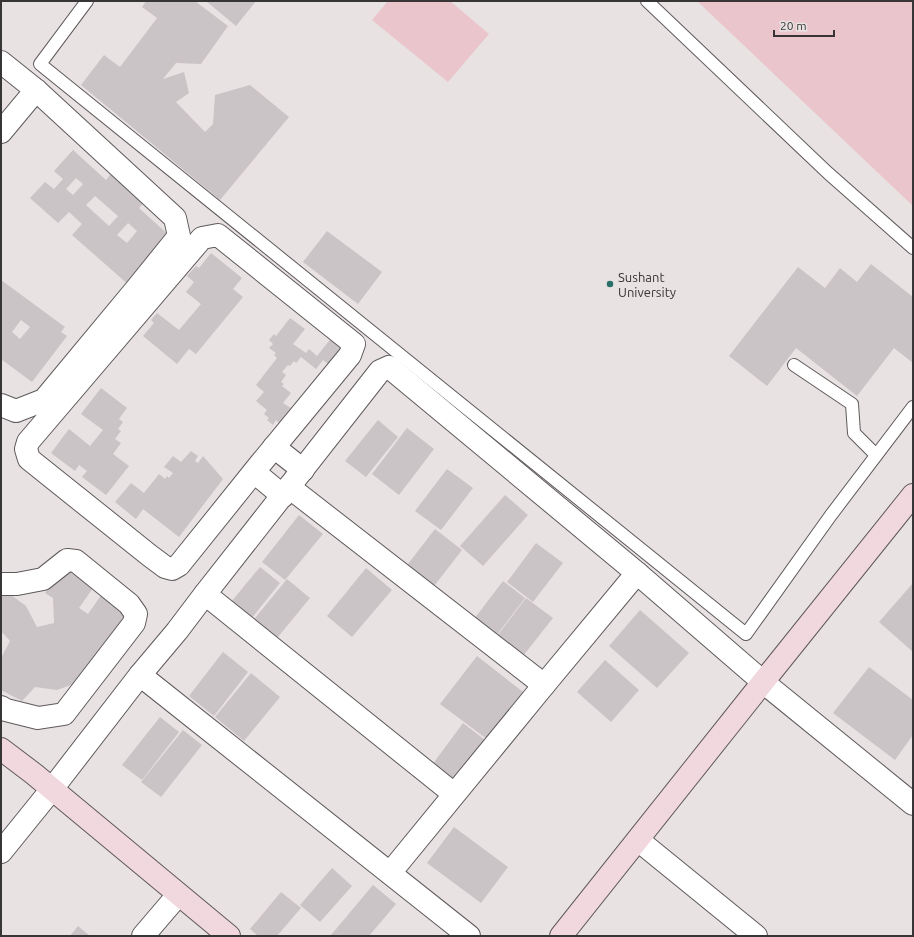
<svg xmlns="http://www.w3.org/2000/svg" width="914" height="937" font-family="Ubuntu,sans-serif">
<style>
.green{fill:#eac5cc}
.building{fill:#cbc4c6;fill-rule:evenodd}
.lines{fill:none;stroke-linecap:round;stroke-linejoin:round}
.lane-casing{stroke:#5f595b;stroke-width:14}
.street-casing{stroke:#5f595b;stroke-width:24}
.secondary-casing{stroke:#5f595b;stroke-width:24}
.lane{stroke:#fff;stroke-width:12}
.street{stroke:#fff;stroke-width:22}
.secondary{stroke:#f0d8de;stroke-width:22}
.poi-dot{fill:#276f67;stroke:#e9e2e3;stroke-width:1.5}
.labels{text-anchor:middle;stroke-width:3.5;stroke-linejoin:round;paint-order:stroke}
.poi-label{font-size:13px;fill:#373535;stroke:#e9e2e3;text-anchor:start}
</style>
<rect width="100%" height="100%" fill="#e9e2e3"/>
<!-- green -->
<g class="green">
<path d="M388,1H450L489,34L448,82L372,20Z"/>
<path d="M697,1H913V206Z"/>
</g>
<!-- building -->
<g class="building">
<path d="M146,1H195L228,26L201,64L176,63L163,79L184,72L189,93L176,102L205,132L213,124L215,95L250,85L289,117L220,200L81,85L104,55L120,67L157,18L142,7Z"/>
<path d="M206,1H256L236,26Z"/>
<path d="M73,150L106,180L114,170L147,199L139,208L172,238L130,286L72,235L82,224L69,212L58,223L30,198L45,182L54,189L63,179L54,171ZM76,178L83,184L73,195L66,189ZM95,196L118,216L109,226L86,205ZM128,223L137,231L127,243L117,235Z"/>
<path d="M327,231L382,272L358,304L303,262Z"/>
<path d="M211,253L242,278L233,289L243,297L196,354L189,349L177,364L143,336L154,323L151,320L157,313L179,330L201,304L186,292L194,282L187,276L196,266L199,268Z"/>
<path d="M871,264L913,297V363L894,348L857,396L796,348L767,386L729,356L798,267L825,288L840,268L857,282Z"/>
<path d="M1,280L65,327L61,332L67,336L32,382L1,359ZM21,320L30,327L20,339L12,332Z"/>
<path d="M290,318L305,329L293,344L306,353L309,349L317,356L333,336L345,351L329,365L323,360L316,369L301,357L296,363L294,361L290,366L288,365L282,372L286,375L281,382L284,384L282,386L291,393L283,403L291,408L279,423L276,420L273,425L267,420L269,418L264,414L267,410L256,401L264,392L256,385L277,358L274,355L276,353L269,348L273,344L269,340L274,334L276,336Z"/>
<path d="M101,388L127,408L119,419L123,422L118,429L121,431L115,439L121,443L113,454L129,466L106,495L82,477L87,471L79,465L75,471L51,453L69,429L90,446L103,430L81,414Z"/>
<path d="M378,420L398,437L366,477L345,461Z"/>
<path d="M407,428L434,449L399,495L372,474Z"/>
<path d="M191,451L198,456L195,461L198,463L203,456L223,479L179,537L143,509L136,519L115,502L131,483L144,493L159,474L165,479L167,476L169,478L173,473L164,467L173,456L181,462Z"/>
<path d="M447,469L473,488L441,530L415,511Z"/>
<path d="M505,495L528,515L483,566L460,546Z"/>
<path d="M299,515L323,534L285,580L262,562Z"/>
<path d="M435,529L462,550L428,594L401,573Z"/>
<path d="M536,543L563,563L533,602L507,582Z"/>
<path d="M63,567L93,588L79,608L88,614L102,594L128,612L96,657L85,680L57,690L35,687L22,701L1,690V658L10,641L1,631V594L2,593L11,595L26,606L37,627L54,623L53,598L45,593Z"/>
<path d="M260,567L280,583L251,619L231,602Z"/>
<path d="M366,568L392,590L352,637L327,616Z"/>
<path d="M287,579L310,598L273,643L250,624Z"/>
<path d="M503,581L525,598L493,640L471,623Z"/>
<path d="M913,583V652L879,622Z"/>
<path d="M526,598L553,618L523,656L497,636Z"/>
<path d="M640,610L689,653L657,688L609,646Z"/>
<path d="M223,652L248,672L214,716L189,696Z"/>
<path d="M477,656L527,695L491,742L440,704Z"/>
<path d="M605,660L639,690L611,722L577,692Z"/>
<path d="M869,667L913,700V735L895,760L833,713Z"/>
<path d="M251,673L280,697L244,741L215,717Z"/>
<path d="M160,717L179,732L142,780L122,765Z"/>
<path d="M463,723L485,740L454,782L432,765Z"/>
<path d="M183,730L202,745L161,797L141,782Z"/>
<path d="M454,827L508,867L481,903L427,863Z"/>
<path d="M332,868L352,886L320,922L300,905Z"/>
<path d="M373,885L396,904L369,936H333L331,935Z"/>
<path d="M281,892L301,908L277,936H258L250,929Z"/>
<path d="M78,926L90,936H70Z"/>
</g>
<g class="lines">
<!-- lane casing -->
<g class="lane-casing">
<g id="lane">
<path d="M87,1L40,64L746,634L831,515L913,407"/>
<path d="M647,1L828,173L913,248"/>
<path d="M794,365L852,404L854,433L876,455"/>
</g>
</g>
<!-- street casing -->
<g class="street-casing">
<g id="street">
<path d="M1,62L36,90L175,218L179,236L137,288L44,400L16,411L1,405"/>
<path d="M1,132L36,90"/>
<path d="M218,235L354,344L350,355L261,463L179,565L172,569L165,567L149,555L29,459L26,449L28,442L202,238Z"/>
<path d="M274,447L303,470"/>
<path d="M254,472L283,496"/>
<path d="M289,487L544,685"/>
<path d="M1,584H17L43,579L67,560L76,561L129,604L136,614L134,623L64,714L38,718L6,710L1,707"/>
<path d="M205,594L454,794"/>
<path d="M140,675L469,936"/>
<path d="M638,840L756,936"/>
<path d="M1,852L52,789L140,675L177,631L205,594L380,371L389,367L637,573L763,682L913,804"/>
<path d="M390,873L544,685L637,573"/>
<path d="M143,936L178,895"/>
</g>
</g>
<!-- secondary casing -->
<g class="secondary-casing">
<g id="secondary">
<path d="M1,749L34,774L229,936"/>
<path d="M561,936L763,682L913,495"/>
</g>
</g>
<!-- lane -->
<use href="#lane" class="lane"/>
<!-- street -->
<use href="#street" class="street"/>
<!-- secondary -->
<use href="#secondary" class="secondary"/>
</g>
<!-- markers -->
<circle class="poi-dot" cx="610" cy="284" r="4"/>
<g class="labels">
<!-- poi labels -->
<g class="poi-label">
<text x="618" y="282">Sushant<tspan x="618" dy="15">University</tspan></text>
</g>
</g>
<!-- border -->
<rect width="914" height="937" fill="none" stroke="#373535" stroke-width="4"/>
<!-- scale -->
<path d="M774 30v6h60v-6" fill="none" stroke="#373535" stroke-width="2"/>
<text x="780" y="30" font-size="12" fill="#373535" stroke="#e9e2e3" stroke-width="3" paint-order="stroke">20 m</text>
</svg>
